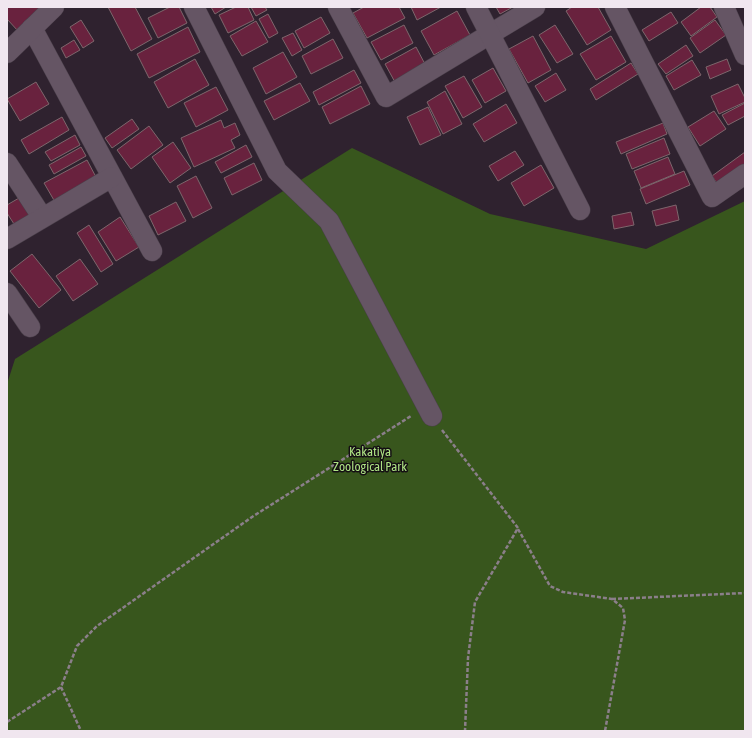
<svg xmlns="http://www.w3.org/2000/svg" width="752" height="738" font-family="'Asap Condensed',sans-serif">
<style>
.green{fill:#38561d}
.building{fill:#69223e;stroke:#7d666c}
.lines{fill:none;stroke-linecap:round;stroke-linejoin:round}
.minor-casing{stroke:#4b404b;stroke-width:21}
.path{stroke:#8b7f8a;stroke-width:2.5;stroke-dasharray:4 2;stroke-linecap:butt}
.minor{stroke:#655564;stroke-width:20}
.labels{text-anchor:middle;stroke-width:3;stroke-linejoin:round;paint-order:stroke}
.park-label{font-size:13px;fill:#aee384;stroke:#140e14}
</style>
<rect width="100%" height="100%" fill="#2f222f"/>
<!-- green -->
<path class="green" d="M352,148L490,214L646,249L745,201V731H7V384L15,359Z"/>
<!-- building -->
<g class="building">
<path d="M7,7H37L40,10L18,31L7,19Z"/>
<path d="M108,7H135L152,39L131,51Z"/>
<path d="M170,7H179L187,23L158,38L148,18Z"/>
<path d="M211,7H226L215,14Z"/>
<path d="M236,7H248L254,20L228,33L219,15Z"/>
<path d="M251,7H265L267,10L256,16Z"/>
<path d="M364,7H399L405,18L367,38L353,13Z"/>
<path d="M411,7H441L417,20Z"/>
<path d="M496,7H513L500,14Z"/>
<path d="M572,7H598L611,30L587,45L566,11Z"/>
<path d="M701,7H710L717,17L691,36L681,22Z"/>
<path d="M457,11L470,35L434,55L421,31Z"/>
<path d="M671,12L678,23L649,41L642,30Z"/>
<path d="M268,14L278,33L269,38L259,19Z"/>
<path d="M321,17L330,33L304,48L295,31Z"/>
<path d="M81,20L94,41L83,48L70,27Z"/>
<path d="M715,20L726,35L700,53L690,38Z"/>
<path d="M256,21L268,42L242,56L230,36Z"/>
<path d="M404,25L413,43L381,60L371,42Z"/>
<path d="M555,25L573,54L557,63L539,35Z"/>
<path d="M188,27L200,52L149,78L137,54Z"/>
<path d="M293,33L302,50L292,56L282,38Z"/>
<path d="M533,36L551,70L528,83L509,49Z"/>
<path d="M611,36L626,62L596,80L580,54Z"/>
<path d="M333,39L343,58L311,74L302,56Z"/>
<path d="M74,40L80,50L66,58L61,48Z"/>
<path d="M686,45L693,56L666,74L658,64Z"/>
<path d="M416,47L427,68L396,84L385,64Z"/>
<path d="M283,52L297,77L266,94L253,68Z"/>
<path d="M195,59L209,85L168,108L154,82Z"/>
<path d="M727,59L731,70L710,79L706,67Z"/>
<path d="M692,60L701,75L674,90L666,76Z"/>
<path d="M631,63L638,74L596,100L590,89Z"/>
<path d="M493,68L506,91L485,103L472,80Z"/>
<path d="M354,70L361,83L319,105L313,92Z"/>
<path d="M556,73L566,90L545,102L535,86Z"/>
<path d="M464,76L482,107L463,118L445,86Z"/>
<path d="M36,82L49,104L20,121L7,99Z"/>
<path d="M300,83L310,101L274,120L264,101Z"/>
<path d="M738,84L745,98V102L719,114L711,96Z"/>
<path d="M361,86L370,104L330,124L322,107Z"/>
<path d="M216,87L228,110L196,127L184,103Z"/>
<path d="M445,91L462,124L443,134L427,102Z"/>
<path d="M745,103V116L728,125L722,115Z"/>
<path d="M506,104L517,123L484,142L473,124Z"/>
<path d="M428,107L441,135L420,145L407,117Z"/>
<path d="M714,111L726,129L700,146L688,127Z"/>
<path d="M62,117L69,130L29,154L21,140Z"/>
<path d="M132,119L139,129L112,148L105,138Z"/>
<path d="M221,120L224,128L235,123L240,135L231,140L235,148L194,167L181,138Z"/>
<path d="M663,123L667,134L621,154L616,142Z"/>
<path d="M149,126L163,145L131,169L117,150Z"/>
<path d="M75,135L80,145L51,161L45,152Z"/>
<path d="M664,138L670,154L632,169L626,154Z"/>
<path d="M173,142L191,168L170,183L152,157Z"/>
<path d="M246,145L252,157L221,173L215,162Z"/>
<path d="M81,147L86,156L54,174L49,165Z"/>
<path d="M515,151L524,165L498,181L489,166Z"/>
<path d="M745,152V170L720,188L712,176Z"/>
<path d="M668,157L675,174L641,188L634,171Z"/>
<path d="M87,160L97,179L55,202L44,183Z"/>
<path d="M254,163L262,180L232,195L224,178Z"/>
<path d="M541,165L554,188L524,206L511,183Z"/>
<path d="M684,171L690,185L646,204L640,189Z"/>
<path d="M196,176L212,208L193,218L177,186Z"/>
<path d="M19,198L30,215L14,224L7,213V205Z"/>
<path d="M176,202L186,221L158,235L149,216Z"/>
<path d="M676,205L679,220L656,226L652,211Z"/>
<path d="M631,212L634,225L614,229L612,216Z"/>
<path d="M120,217L139,247L116,261L98,232Z"/>
<path d="M89,225L113,264L101,272L77,233Z"/>
<path d="M32,254L61,290L39,308L10,271Z"/>
<path d="M80,259L98,284L73,301L56,276Z"/>
</g>
<g class="lines">
<!-- minor casing -->
<g class="minor-casing">
<g id="minor">
<path d="M194,7L277,171L329,221L432,416"/>
<path d="M338,7L386,97L535,7"/>
<path d="M476,7L580,210"/>
<path d="M615,7L712,197L745,174"/>
<path d="M724,7L745,55"/>
<path d="M32,28L152,251"/>
<path d="M7,53L54,7"/>
<path d="M7,163L42,217"/>
<path d="M7,239L112,177"/>
<path d="M7,293L30,327"/>
</g>
</g>
<!-- path -->
<g class="path">
<path d="M442,430L518,528L475,602L468,658L465,731"/>
<path d="M518,529L550,586L563,592L612,599L623,608L625,620L605,731"/>
<path d="M612,599L745,593"/>
<path d="M61,687L81,731"/>
<path d="M7,722L61,687L77,646L97,626L252,517L411,416"/>
</g>
<!-- minor -->
<use href="#minor" class="minor"/>
</g>
<g class="labels">
<!-- park labels -->
<g class="park-label">
<text x="370" y="456">Kakatiya<tspan x="370" dy="15">Zoological Park</tspan></text>
</g>
</g>
<!-- border -->
<rect width="752" height="738" fill="none" stroke="#f0e6ef" stroke-width="16"/>
</svg>
